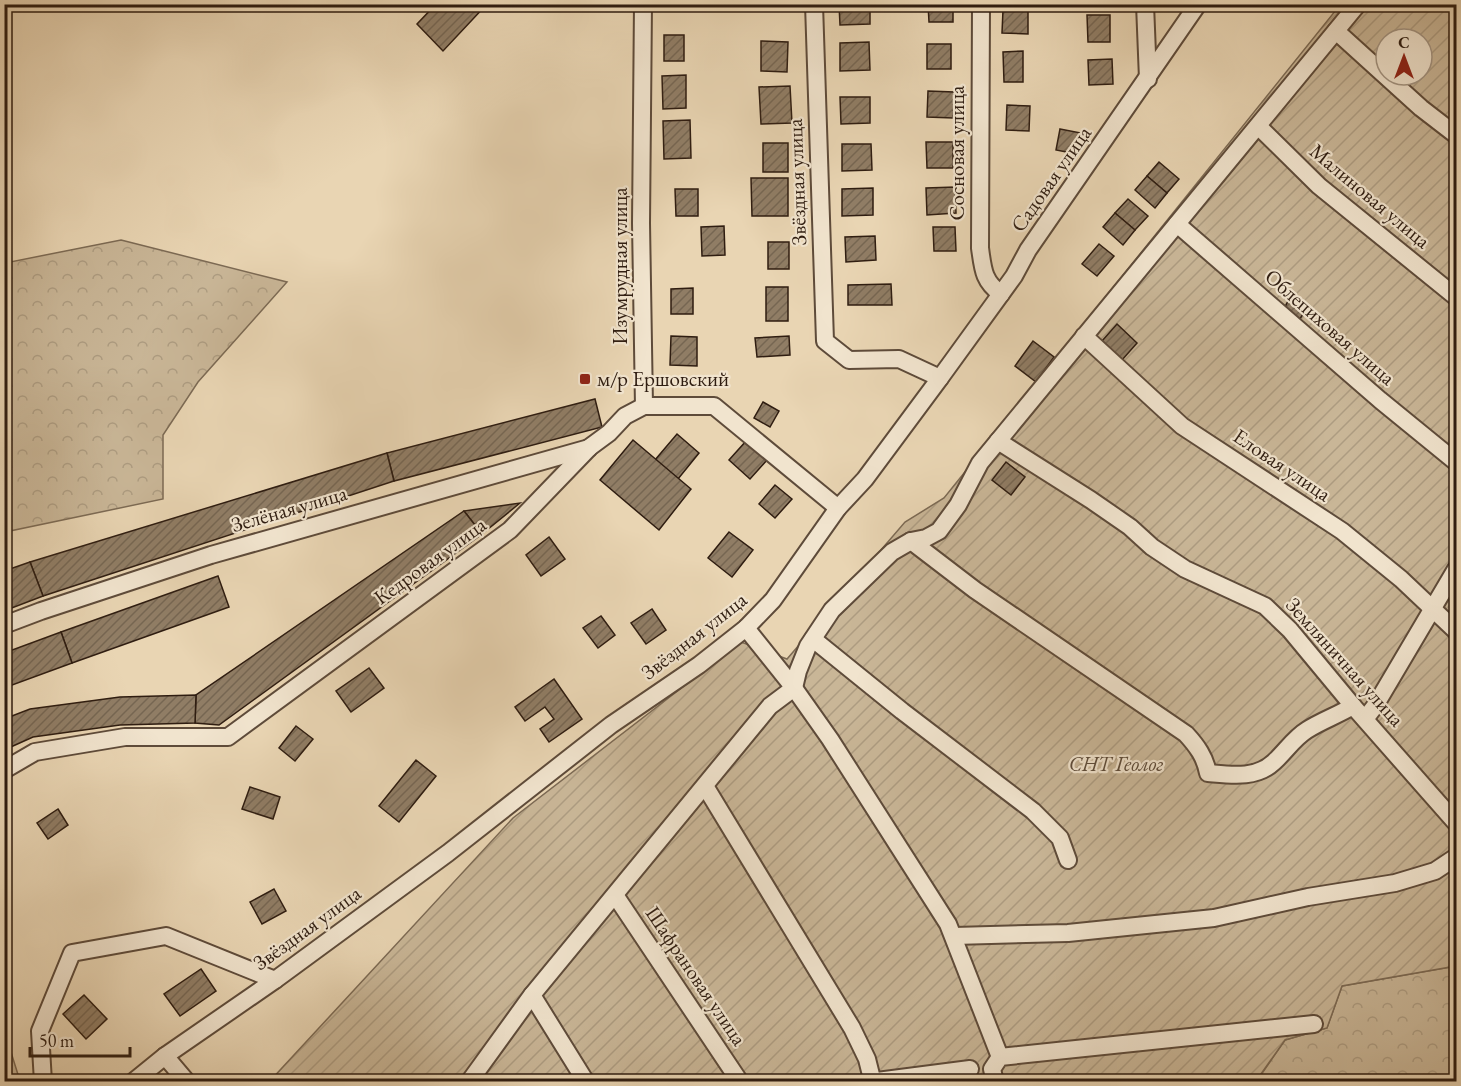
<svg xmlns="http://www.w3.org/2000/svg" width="1461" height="1086" font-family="'EB Garamond',serif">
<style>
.forest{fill:url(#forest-crowns);stroke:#7c6a54;stroke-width:1.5}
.garden{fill:url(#garden-furrows);stroke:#7c6a54;stroke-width:1.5;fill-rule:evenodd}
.building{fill:url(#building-hatch);stroke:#2f1d11;stroke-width:1.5}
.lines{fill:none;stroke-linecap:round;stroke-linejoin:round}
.minor-casing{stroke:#5e4b3a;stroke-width:20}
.minor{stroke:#f1e4ce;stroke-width:16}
.poi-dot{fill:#8f2418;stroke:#f1e4ce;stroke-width:2}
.labels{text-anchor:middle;stroke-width:4.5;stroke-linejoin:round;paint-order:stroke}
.street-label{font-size:21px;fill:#2f1d11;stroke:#f1e4ce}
.poi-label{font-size:21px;fill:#2f1d11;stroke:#f1e4ce;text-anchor:start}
.park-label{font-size:21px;font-style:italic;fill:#5d4b39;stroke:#f1e4ce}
</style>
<defs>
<pattern id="forest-crowns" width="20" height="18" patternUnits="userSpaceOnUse" patternTransform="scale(1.5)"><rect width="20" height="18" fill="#c9b697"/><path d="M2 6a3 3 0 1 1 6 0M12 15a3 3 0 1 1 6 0" fill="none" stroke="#ad9c81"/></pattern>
<pattern id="garden-furrows" width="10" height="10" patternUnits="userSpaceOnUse" patternTransform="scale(1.5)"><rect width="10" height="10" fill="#c9b697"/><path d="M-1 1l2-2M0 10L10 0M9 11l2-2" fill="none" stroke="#ad9c81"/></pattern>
<pattern id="building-hatch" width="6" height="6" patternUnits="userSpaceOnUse" patternTransform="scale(1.5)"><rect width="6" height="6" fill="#907d65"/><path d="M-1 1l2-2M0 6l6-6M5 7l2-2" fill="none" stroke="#766652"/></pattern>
</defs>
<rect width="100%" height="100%" fill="#e9d5b3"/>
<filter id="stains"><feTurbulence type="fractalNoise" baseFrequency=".00333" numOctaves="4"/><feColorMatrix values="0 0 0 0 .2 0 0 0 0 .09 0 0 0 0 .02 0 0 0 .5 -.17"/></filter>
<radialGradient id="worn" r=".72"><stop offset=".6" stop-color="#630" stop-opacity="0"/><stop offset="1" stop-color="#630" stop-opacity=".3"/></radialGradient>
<!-- forest -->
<g class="forest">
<path d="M121,240L287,282L198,382L163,435V499L5,532V263Z"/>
<path d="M1456,966V1081L1256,1082L1285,1040L1327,1028L1342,986Z"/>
<path d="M4,1033H5L20,1081H5Z"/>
</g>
<!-- garden -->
<path class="garden" d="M1340,5H1456V966L1342,986L1327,1028L1285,1040L1256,1081L269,1082L513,818L741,642L787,659L905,522L944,498ZM1386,39H1422V75H1386Z"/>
<!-- building -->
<g class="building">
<path d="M436,4H487L443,51L417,24Z"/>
<path d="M697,4H720L719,10H697Z"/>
<path d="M758,4H784V8H759Z"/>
<path d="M839,4H870V24L840,25Z"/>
<path d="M928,4H953V22H929Z"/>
<path d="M1003,10H1028V34L1002,33Z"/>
<path d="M1087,15H1110V42H1088Z"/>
<rect x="664" y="35" width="20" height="26"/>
<path d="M761,41L788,42L787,72L761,71Z"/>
<path d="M869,42L870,70L840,71V43Z"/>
<rect x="927" y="44" width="24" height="25"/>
<path d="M1023,51V82H1004L1003,52Z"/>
<path d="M1112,59L1113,84L1089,85L1088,60Z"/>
<path d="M686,75V108L663,109L662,76Z"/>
<path d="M790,86L792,123L761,124L759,87Z"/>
<path d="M928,91L954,92L953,118L927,117Z"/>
<path d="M840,97H870V123L841,124Z"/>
<path d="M1007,105L1030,106L1029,131L1006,130Z"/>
<path d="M690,120L691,158L664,159L663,121Z"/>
<path d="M1060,129L1081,133L1077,154L1056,150Z"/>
<path d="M926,142H953V168H927Z"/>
<rect x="763" y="143" width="25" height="29"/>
<path d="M842,144H871L872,170L842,171Z"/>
<path d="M1159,162L1179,179L1167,193L1147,176Z"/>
<path d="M1147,176L1167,193L1155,208L1135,190Z"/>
<path d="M751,178H788V216H752Z"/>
<path d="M955,187L956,213L927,215L926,188Z"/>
<path d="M873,188V215L842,216V189Z"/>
<path d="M675,189H698V216H676Z"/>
<path d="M1128,199L1148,216L1135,230L1115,213Z"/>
<path d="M1115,213L1135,230L1123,245L1103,227Z"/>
<path d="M724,226L725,255L702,256L701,227Z"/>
<path d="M933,227H955L956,251H934Z"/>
<path d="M875,236L876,260L846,262L845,237Z"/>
<rect x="768" y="242" width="21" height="27"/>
<path d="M1099,244L1114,256L1097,276L1082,264Z"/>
<path d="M891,284L892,305H848V285Z"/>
<rect x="766" y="287" width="22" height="34"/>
<path d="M693,288V314H671V289Z"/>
<path d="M1288,301L1305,311L1298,322L1282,313Z"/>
<path d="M1117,324L1137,343L1122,360L1102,341Z"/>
<path d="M671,336L697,337V366L670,365Z"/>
<path d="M789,336L790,355L757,357L755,338Z"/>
<path d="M1033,341L1054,357L1036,382L1015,366Z"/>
<path d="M595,399L602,427L394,481L387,453Z"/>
<path d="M763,402L779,411L770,427L754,418Z"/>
<path d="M677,434L699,453L678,479L655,460Z"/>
<path d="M633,440L691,489L659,530L600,480Z"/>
<path d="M746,441L767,460L750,479L729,460Z"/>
<path d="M387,453L394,481L43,596L30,562Z"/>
<path d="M1006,462L1025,477L1011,495L992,480Z"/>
<path d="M775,485L792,499L775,518L759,504Z"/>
<path d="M520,503L482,534L464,511Z"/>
<path d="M464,511L482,534L219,725L195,723L196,695Z"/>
<path d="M729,532L753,550L732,577L708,558Z"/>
<path d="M549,537L565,559L541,576L526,555Z"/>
<path d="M30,562L43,596L4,611V571Z"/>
<path d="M218,576L229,607L72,663L61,632Z"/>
<path d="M652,609L666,630L646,644L631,623Z"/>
<path d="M601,616L615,635L598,648L583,628Z"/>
<path d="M61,632L72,663L4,688V653Z"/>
<path d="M369,668L384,688L351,712L336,691Z"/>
<path d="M554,679L582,719L549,742L540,729L554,719L545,707L525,721L515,707Z"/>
<path d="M196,695L195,723L120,725L33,737L4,750V719L30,709L120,697Z"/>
<path d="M296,726L313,739L295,761L279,748Z"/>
<path d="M416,760L436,776L399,822L379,806Z"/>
<path d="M250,787L280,797L273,819L242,809Z"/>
<path d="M58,809L68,825L48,839L37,823Z"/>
<path d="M274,889L286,911L262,924L250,902Z"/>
<path d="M201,969L216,991L180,1016L164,994Z"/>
<path d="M84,995L107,1019L86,1039L63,1014Z"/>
</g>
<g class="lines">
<!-- minor casing -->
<g class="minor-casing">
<g id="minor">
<path d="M643,4L641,223L644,406"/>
<path d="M981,4L980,248C983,269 983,281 1001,294"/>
<path d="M1145,4L1148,79"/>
<path d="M1336,31L1421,108L1456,135"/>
<path d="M1258,126L1319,186L1456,297"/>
<path d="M1177,224L1380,400L1456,462"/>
<path d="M1084,336L1182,426L1342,531L1401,579L1456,631"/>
<path d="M940,378L1014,276L1028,250L1198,4"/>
<path d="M998,441L1091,500L1130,527L1152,547L1185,569L1265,606L1290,630L1353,706L1456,823"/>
<path d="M911,541L975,590L1186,734C1197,746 1205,757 1208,773C1231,775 1256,779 1274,762C1286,751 1294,738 1307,730C1321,721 1338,715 1353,706"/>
<path d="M4,625L41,611L211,555L589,448"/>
<path d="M746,628L794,688L830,739L948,924L1000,1057"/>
<path d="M813,639L902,711L1033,811L1060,838L1068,860"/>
<path d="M1365,719L1375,706L1456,569"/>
<path d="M4,770L35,752L125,737H228L510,530L590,447L609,433L625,416L644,406H714L838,508"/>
<path d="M705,786L852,1028L867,1059L872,1079L877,1081L970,1069"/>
<path d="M615,895L740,1082"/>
<path d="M954,936L1068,933L1214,918L1308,897L1395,883L1435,871L1456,857"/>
<path d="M532,995L586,1082"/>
<path d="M165,1056L187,1082"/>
<path d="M43,1082L40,1031L72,953L166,936L275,980"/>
<path d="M133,1082L165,1056L275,980L448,853L611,725L699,665L746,628L773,600L838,508L865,479L940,378L899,359L849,360L825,341L814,4"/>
<path d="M469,1082L532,995L770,706L794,688L798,671L808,646L832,610L892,552L911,541L926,538L939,531L958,505L980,463L1358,4"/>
<path d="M995,1082L992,1069L1000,1057L1314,1024"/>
</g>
</g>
<!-- minor -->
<use href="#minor" class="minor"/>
</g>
<!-- markers -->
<rect class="poi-dot" x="579" y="373" width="12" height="12" rx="3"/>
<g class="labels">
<!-- street labels -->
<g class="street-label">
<text transform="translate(957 153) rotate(-90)" y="7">Сосновая улица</text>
<text transform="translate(1051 179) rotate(-55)" y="7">Садовая улица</text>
<text transform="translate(797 182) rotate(-92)" y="7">Звёздная улица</text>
<text transform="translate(1370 196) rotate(40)" y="7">Малиновая улица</text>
<text transform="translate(620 266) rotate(-90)" y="7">Изумрудная улица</text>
<text transform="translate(1330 327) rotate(41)" y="7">Облепиховая улица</text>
<text transform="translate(1282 465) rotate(34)" y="7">Еловая улица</text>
<text transform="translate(289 509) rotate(-16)" y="7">Зелёная улица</text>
<text transform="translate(430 561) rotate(-36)" y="7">Кедровая улица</text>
<text transform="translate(694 636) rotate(-38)" y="7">Звёздная улица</text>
<text transform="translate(1345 662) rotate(48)" y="7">Земляничная улица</text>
<text transform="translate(307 928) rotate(-36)" y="7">Звёздная улица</text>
<text transform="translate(696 976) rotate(56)" y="7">Шафрановая улица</text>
</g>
<!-- poi labels -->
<g class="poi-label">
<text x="597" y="386">м/р Ершовский</text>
</g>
<!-- park labels -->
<g class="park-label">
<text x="1116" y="771">СНТ Геолог</text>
</g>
</g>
<!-- margin -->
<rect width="1461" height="1086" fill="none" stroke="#e9d5b3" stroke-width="24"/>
<rect x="6" y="6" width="1449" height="1074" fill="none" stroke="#2f1d11" stroke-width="3"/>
<rect x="12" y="12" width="1437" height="1062" fill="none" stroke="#2f1d11" stroke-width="1.5"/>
<!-- north arrow -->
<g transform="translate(1404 57)"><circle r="28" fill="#f1e4ce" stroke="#a39482" stroke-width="1.5"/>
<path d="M0-4.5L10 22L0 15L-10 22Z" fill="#8f2418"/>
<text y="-9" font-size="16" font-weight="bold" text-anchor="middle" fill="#2f1d11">С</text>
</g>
<!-- scale -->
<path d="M30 1047v9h100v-9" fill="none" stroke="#2f1d11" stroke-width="3"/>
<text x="39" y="1047" font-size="18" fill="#2f1d11" stroke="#f1e4ce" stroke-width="4.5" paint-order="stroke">50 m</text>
<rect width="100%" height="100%" filter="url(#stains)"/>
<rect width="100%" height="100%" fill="url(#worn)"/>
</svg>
